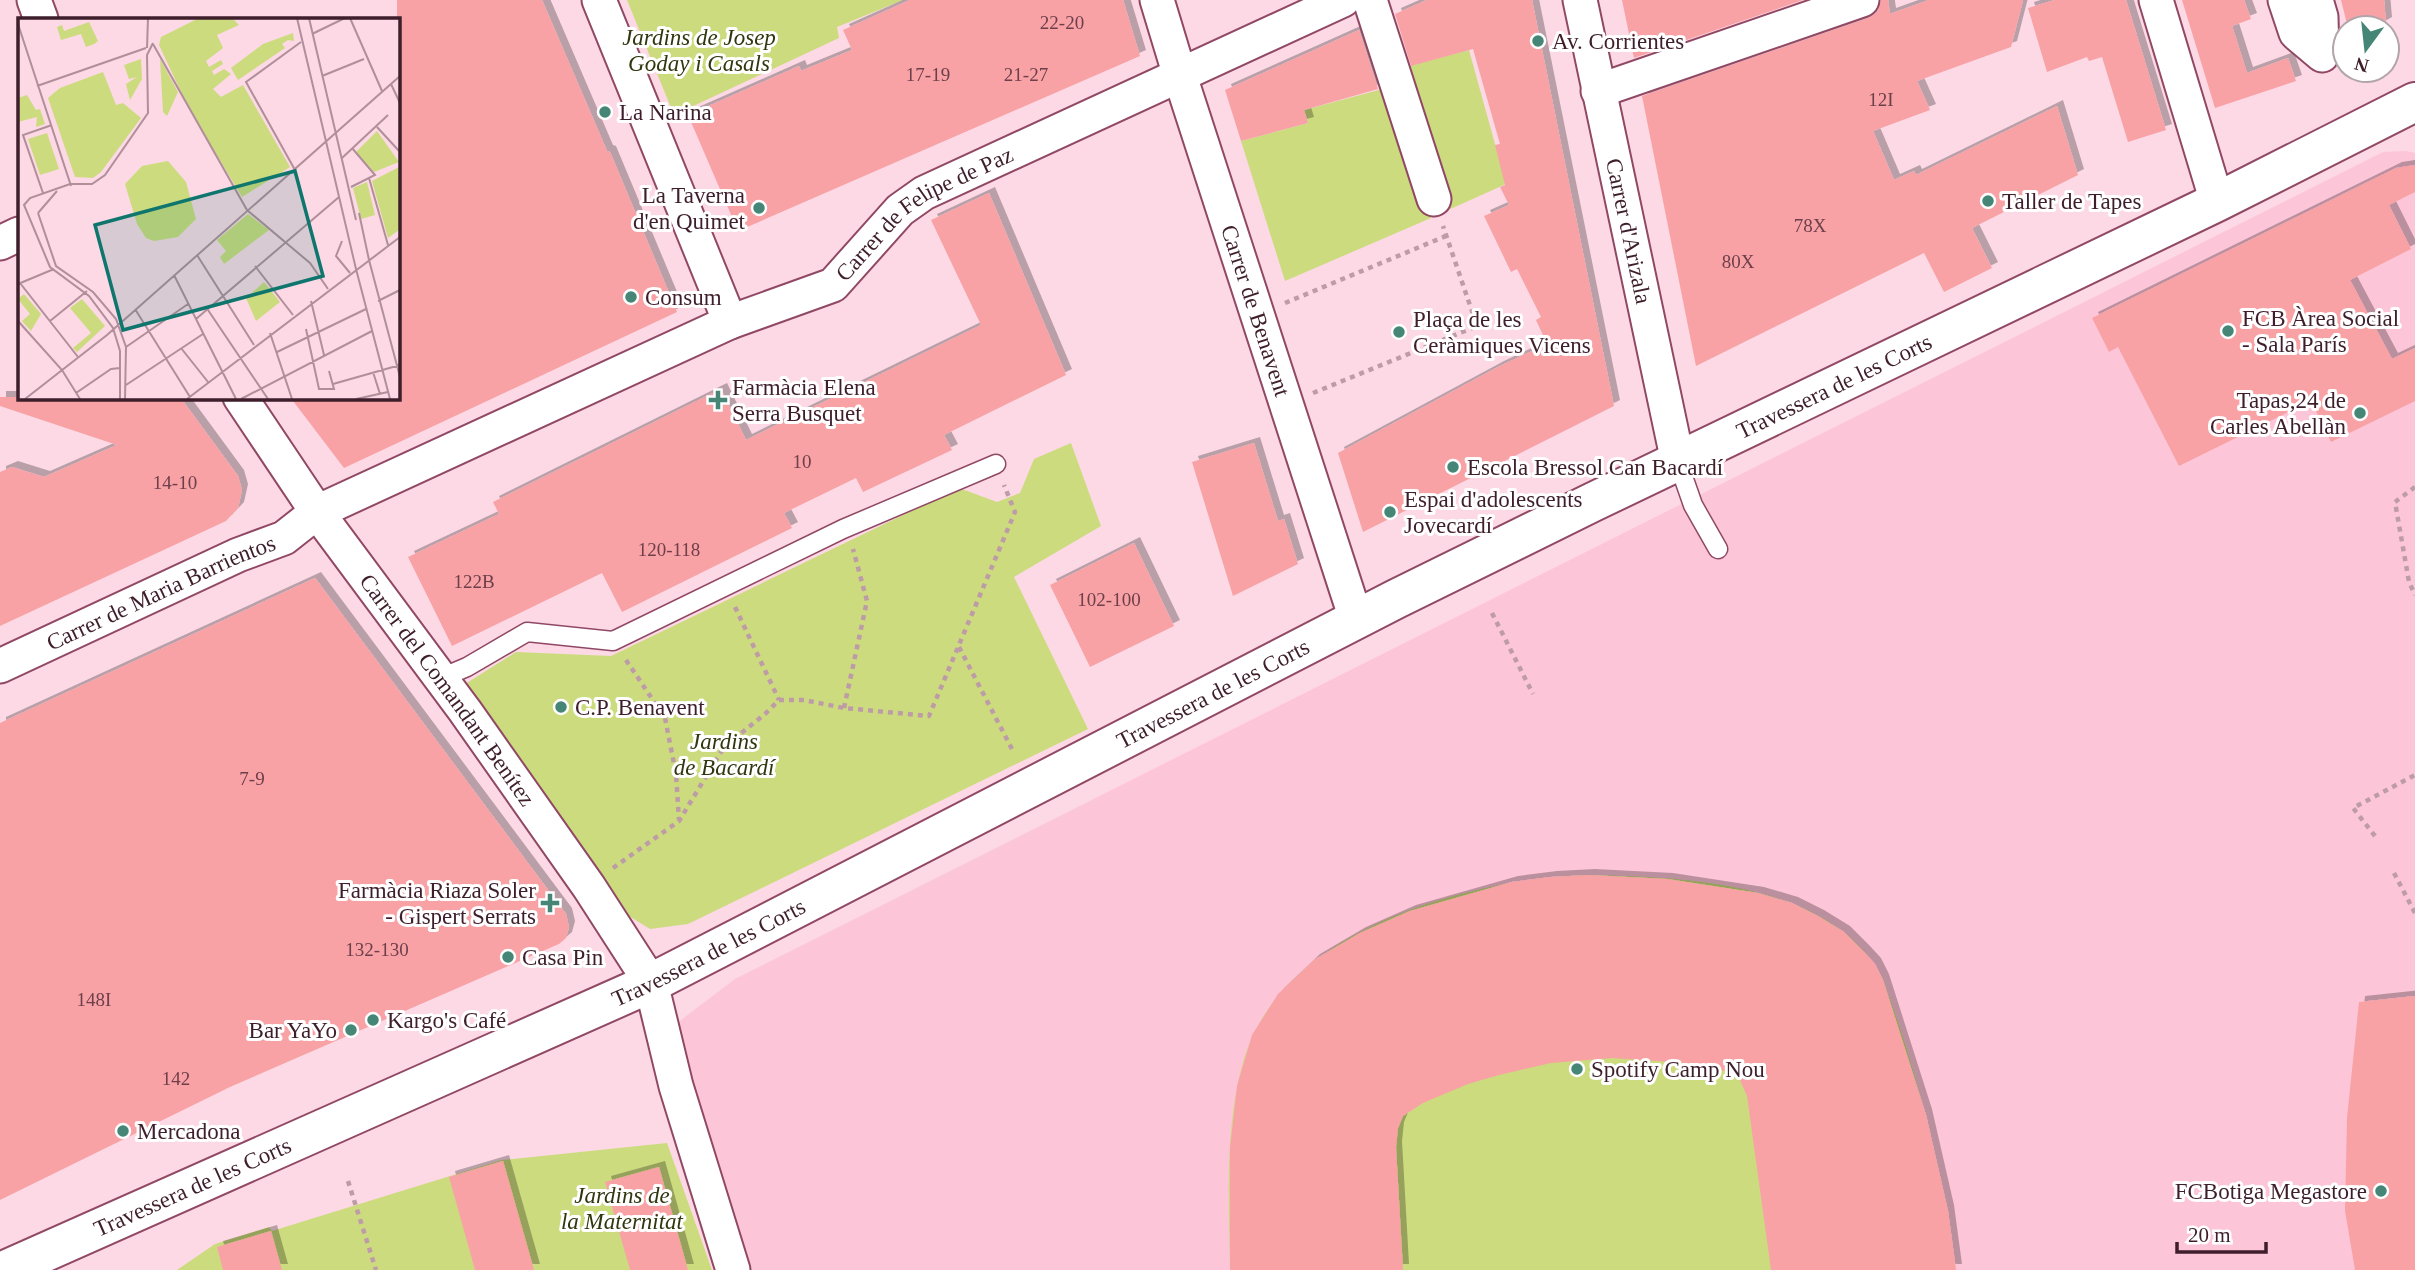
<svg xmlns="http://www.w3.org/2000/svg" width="2415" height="1270" font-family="Georgia,serif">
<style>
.built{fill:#fdc5d8}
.green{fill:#ccdb7e}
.building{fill:#f8a2a6;filter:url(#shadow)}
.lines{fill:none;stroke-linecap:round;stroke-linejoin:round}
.lane-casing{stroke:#904865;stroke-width:21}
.street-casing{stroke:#904865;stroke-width:37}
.secondary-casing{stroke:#904865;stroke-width:42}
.path{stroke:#be9ca7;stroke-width:4.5;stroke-dasharray:5 5;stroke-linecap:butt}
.lane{stroke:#fff;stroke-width:18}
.street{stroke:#fff;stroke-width:33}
.secondary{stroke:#fff;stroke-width:38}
.poi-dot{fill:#458676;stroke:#fff;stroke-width:2.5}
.labels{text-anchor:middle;stroke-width:6;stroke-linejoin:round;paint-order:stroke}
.number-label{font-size:19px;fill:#6c3f4a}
.park-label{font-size:23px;font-style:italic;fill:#31360e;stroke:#fff}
.poi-label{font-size:23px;fill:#3e1e2b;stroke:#fff;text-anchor:start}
.street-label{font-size:23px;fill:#3e1e2b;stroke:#fff}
.inset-road{fill:none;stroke:#b08e9a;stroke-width:2}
.view{fill:#0f766e;fill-opacity:0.15;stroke:#0f766e;stroke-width:3.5}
.inset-edge{fill:none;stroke:#3e1e2b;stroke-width:3.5}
</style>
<defs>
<filter id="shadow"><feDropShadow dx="6" dy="-6" stdDeviation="0" flood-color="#0004"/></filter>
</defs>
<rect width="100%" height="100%" fill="#fcd9e4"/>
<!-- built -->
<path class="built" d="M2406,151L2415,153V1270H737L668,1030L735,979L2383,152Z"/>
<!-- green -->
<g class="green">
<path d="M627,0H903L837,27L839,38L674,115Z"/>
<path d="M1469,50L1506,184L1446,211L1398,69Z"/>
<path d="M1390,87L1431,218L1285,281L1241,141L1308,123L1304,110Z"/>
<path d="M1071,443L1101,526L1014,577L1088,729L688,924L650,929L621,911L462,686L516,652L611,656L959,488L997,502L1020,493L1034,459Z"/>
<path d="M1589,875C1685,877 1834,882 1883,980C1918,1074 1942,1171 1956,1270H1230C1229,1200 1224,1126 1244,1059C1282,929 1470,879 1589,875Z"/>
<path d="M667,1143L712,1270H177L215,1244L269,1227L272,1231L502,1160Z"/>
</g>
<!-- building -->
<g class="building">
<path d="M397,0H542L607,151L610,152L677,312L344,468L290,397H397Z"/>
<path d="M910,0H1123L1140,56L738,231L688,115L799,66L801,71L852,50L843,30Z"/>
<path d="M1427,0H1532L1614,406L1363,532L1338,453L1498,367L1547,344L1536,320L1541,317L1517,269L1511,272L1484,216L1509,205L1500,187L1505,185L1495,145L1500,144L1473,49L1411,66L1395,14Z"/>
<path d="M1622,0H1803L1634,58Z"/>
<path d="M1881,0H1888L1890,14L1929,0H2023L2011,47L1917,81L1930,110L1873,131L1894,180L1914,171L1916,175L2057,106L2078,175L1972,228L1992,268L1944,292L1924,253L1696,366L1642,96L1868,18L1877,12Z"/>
<path d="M2055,0H2126L2166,130L2128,142L2102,57L2089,61L2087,57L2047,72L2028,8Z"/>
<path d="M2182,0H2244L2251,19L2232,26L2247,73L2288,58L2296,81L2215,108Z"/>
<path d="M2341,0H2384L2386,23L2377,28H2348Z"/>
<path d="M1359,30L1378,89L1304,110L1308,123L1241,141L1225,90Z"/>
<path d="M2415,165V192L2389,205L2411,249L2350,280L2392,359L2415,348V401L2331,442L2311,401L2179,466L2118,347L2109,352L2092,318L2396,168Z"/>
<path d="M989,193L1066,375L944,435L952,450L863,492L856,478L784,513L792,528L622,612L602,573L452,646L408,557L499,514L493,502L721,389L746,440L981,325L931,220Z"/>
<path d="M0,397H180L238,476L242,490L238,508L226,521L0,626V472L12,467L44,477L117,445L0,406Z"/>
<path d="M1254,443L1278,521L1284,519L1298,564L1233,596L1192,462Z"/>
<path d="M1134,543L1174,626L1090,667L1050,585Z"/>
<path d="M315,578L566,914L569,927L566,938L559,944L230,1087L0,1200V723Z"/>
<path d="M1589,875L1667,879L1758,893L1792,903L1818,916L1844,932L1864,952L1875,964L1883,980L1926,1115L1948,1211L1956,1270H1771L1747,1096L1739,1078L1725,1071L1685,1063L1612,1058L1551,1063L1499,1075L1468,1084L1423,1103L1403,1116L1398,1128L1396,1147L1403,1270H1230V1148L1237,1086L1252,1035L1278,994L1314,960L1360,933L1410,911L1512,882L1551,877Z"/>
<path d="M2415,996V1270H2355L2345,1211L2347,1118L2359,1002Z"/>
<path d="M503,1161L534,1270H475L449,1177Z"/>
<path d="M659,1167L688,1270H630L605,1182Z"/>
<path d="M271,1231L282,1270H223L217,1247Z"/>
</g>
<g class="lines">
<!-- lane casing -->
<g class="lane-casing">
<g id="lane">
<path d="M1678,462L1693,505L1718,549"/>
<path d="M441,678L467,667L527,632L613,641L843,529L996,464"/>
</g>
</g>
<!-- street casing -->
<g class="street-casing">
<g id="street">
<path d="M34,0L41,19"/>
<path d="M599,0L730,322"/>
<path id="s1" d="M1157,0L1180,76L1356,619"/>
<path d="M1370,0L1434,199"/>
<path id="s2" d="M1580,0L1678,462"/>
<path d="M2156,0L2217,202"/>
<path d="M2285,0L2296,33L2322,55L2321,17L2316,0"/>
<path d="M1598,91L1862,0"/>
<path d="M0,243L19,234"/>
<path id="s3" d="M240,397L317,512L465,711L589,887L651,983L676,1086L733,1270"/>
<path id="s4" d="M0,666L238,555L284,538L317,512L730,322L833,285L900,210L924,193L1343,0"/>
</g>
</g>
<!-- secondary casing -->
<g class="secondary-casing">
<g id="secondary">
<path id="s5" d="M5,1270L651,983L1396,599L1593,502L2217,202L2415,102"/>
</g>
</g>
<!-- path -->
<g class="path">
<path d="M1285,303L1446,236"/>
<path d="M1313,393L1477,326L1443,226"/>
<path d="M2415,487L2395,502L2409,582L2415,595"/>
<path d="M735,607L779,700"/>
<path d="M1492,613L1533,694"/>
<path d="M959,647L1014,753"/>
<path d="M626,660L665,718L676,774L679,820"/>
<path d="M844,708L867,601L853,549"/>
<path d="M2375,836L2353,808L2415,775"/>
<path d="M613,868L679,821L724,747L765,714L779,700H804L844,708L929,716L1015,512L1004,485"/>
<path d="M2394,873L2415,913"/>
<path d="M348,1181L376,1270"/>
</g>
<!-- lane -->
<use href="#lane" class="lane"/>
<!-- street -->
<use href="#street" class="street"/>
<!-- secondary -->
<use href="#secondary" class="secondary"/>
</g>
<!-- markers -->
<g class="poi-dot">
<circle cx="1538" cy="41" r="7"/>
<circle cx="605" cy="112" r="7"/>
<circle cx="1988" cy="201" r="7"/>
<circle cx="759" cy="208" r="7"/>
<circle cx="631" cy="297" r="7"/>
<circle cx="2228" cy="331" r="7"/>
<circle cx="1399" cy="332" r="7"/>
<path d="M714.5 389.5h7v7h7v7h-7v7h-7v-7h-7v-7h7z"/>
<circle cx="2360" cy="413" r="7"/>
<circle cx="1453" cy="467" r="7"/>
<circle cx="1390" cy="512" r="7"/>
<circle cx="561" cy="707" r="7"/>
<path d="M546.5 892.5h7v7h7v7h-7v7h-7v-7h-7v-7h7z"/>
<circle cx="508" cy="957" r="7"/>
<circle cx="373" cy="1020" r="7"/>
<circle cx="351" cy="1030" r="7"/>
<circle cx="1577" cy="1069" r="7"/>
<circle cx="123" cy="1131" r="7"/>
<circle cx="2381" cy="1191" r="7"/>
</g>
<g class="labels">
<!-- number labels -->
<g class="number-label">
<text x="1062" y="29">22-20</text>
<text x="928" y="81">17-19</text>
<text x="1026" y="81">21-27</text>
<text x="1881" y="106">12I</text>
<text x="1810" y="232">78X</text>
<text x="1738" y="268">80X</text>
<text x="802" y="468">10</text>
<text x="175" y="489">14-10</text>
<text x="669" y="556">120-118</text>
<text x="474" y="588">122B</text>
<text x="1109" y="606">102-100</text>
<text x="252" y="785">7-9</text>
<text x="377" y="956">132-130</text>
<text x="94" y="1006">148I</text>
<text x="176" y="1085">142</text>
</g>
<!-- park labels -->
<g class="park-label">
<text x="699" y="45">Jardins de Josep<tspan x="699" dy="26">Goday i Casals</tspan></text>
<text x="724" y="749">Jardins<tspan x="724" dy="26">de Bacardí</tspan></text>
<text x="622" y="1203">Jardins de<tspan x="622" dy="26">la Maternitat</tspan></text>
</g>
<!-- poi labels -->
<g class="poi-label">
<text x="1552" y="49">Av. Corrientes</text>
<text x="619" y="120">La Narina</text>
<text x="745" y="203" text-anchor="end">La Taverna<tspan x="745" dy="26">d'en Quimet</tspan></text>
<text x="2002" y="209">Taller de Tapes</text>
<text x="645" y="305">Consum</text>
<text x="2242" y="326">FCB Àrea Social<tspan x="2242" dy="26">- Sala París</tspan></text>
<text x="1413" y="327">Plaça de les<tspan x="1413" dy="26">Ceràmiques Vicens</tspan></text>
<text x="732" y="395">Farmàcia Elena<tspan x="732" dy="26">Serra Busquet</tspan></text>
<text x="2346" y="408" text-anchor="end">Tapas,24 de<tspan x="2346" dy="26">Carles Abellàn</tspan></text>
<text x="1467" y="475">Escola Bressol Can Bacardí</text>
<text x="1404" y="507">Espai d'adolescents<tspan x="1404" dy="26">Jovecardí</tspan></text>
<text x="575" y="715">C.P. Benavent</text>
<text x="536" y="898" text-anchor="end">Farmàcia Riaza Soler<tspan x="536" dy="26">- Gispert Serrats</tspan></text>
<text x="522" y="965">Casa Pin</text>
<text x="387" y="1028">Kargo's Café</text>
<text x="337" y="1038" text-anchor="end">Bar YaYo</text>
<text x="1591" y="1077">Spotify Camp Nou</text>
<text x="137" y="1139">Mercadona</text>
<text x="2367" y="1199" text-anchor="end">FCBotiga Megastore</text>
</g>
<!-- street labels -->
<g class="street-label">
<text dy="8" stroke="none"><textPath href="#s4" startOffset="1036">Carrer de Felipe de Paz</textPath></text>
<text dy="8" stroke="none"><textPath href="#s2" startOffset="236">Carrer d'Arizala</textPath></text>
<text dy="8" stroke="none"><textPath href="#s1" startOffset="326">Carrer de Benavent</textPath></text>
<text dy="8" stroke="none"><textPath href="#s5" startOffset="2032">Travessera de les Corts</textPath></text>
<text dy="8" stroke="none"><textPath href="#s4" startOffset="177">Carrer de Maria Barrientos</textPath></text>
<text dy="8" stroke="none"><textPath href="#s3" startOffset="359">Carrer del Comandant Benítez</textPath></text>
<text dy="8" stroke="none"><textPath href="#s5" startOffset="1339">Travessera de les Corts</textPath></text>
<text dy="8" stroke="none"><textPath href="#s5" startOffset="772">Travessera de les Corts</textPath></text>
<text dy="8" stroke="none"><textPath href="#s5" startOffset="205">Travessera de les Corts</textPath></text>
</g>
</g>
<!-- overview -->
<g transform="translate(18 18)">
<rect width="382" height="382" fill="#fcd9e4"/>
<path d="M214,0L221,7L199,17L205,30L188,43L191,49L203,42L205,46L194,53L196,57L206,51L213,56L195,71L203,79L225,67L272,149L224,179L171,91L141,27L143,19L179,1ZM71,4L80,23L76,26L68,29L63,16L43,22L39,9L44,7L46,13ZM275,15L276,23L270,22L264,26L267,30L220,62L213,50L245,26ZM123,41L124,61L112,82L108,66L119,59L111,61L106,47ZM142,41L160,74L149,98L145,94ZM85,54L98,87L105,85L123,100L83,154L75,160L57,159L30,80L42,70ZM9,77L18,92L22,91L27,106L18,109L19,99L0,104V80ZM359,113L381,144L356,154L338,134ZM29,115L41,151L22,157L10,121ZM150,143L168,164L178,201L160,219L136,223L128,220L119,206L107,166L124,148ZM381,149V212L370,220L354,163ZM349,164L357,197L343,201L335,170ZM230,196L251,212L206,246L202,239L208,233L199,222ZM246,264L262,284L238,303L228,280ZM6,276L23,296L13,313L4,303L12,296L0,281ZM64,281L87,308L59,334L55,330L73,315L52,290Z" fill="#ccdb7e"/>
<path class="inset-road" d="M279,0L338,251M291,0L338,202M332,0L364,73M0,6L53,168M294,16L327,0M135,26L229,192L292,245L310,271M129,30L130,0M304,58L346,41M373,66L382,85M19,68L128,30M359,109L382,134M324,140L370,97M277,152L228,64L283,24M351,160L370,227M333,169L357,157L334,130M25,175L5,117L34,107M20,195L38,248L75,274L98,301L108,329L107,381M20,195L39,173M341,195L351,242M324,223L318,238L332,255M179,237L236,327M351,242L382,359M237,248L275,297M338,251L372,381M156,257L218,381M2,265L60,339M0,266L36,251M293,283L306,337M360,283L382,272M117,291L172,379M190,292L250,381M178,301L321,179M0,303L44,352L62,381M32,303L69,273M288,311L301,371H316L311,353M252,315L274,381M108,329L170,286M163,330L190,364M259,334L348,291M355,354L362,376M315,366L382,347M108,367L185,316M58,375L93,351L102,350M7,381L89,317L382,58M102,381V333L95,310L71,278L32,249L6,187L12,180L52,166H74L87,157L130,95L129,37L135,25M169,381L382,219M223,381L354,313M338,381L370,374"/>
<path class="view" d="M277,153L305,258L105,312L77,207Z"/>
<rect width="382" height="382" class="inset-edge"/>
</g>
<!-- north arrow -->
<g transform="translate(2366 49) rotate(195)"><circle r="33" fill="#ffffff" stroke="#b2a5aa" stroke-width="2"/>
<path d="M0-5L12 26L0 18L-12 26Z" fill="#458676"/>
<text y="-10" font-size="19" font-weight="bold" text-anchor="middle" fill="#3e1e2b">N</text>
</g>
<!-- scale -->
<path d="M2177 1242v10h89v-10" fill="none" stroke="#3e1e2b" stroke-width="3.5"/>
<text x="2188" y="1242" font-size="21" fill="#3e1e2b" stroke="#ffffff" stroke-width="5" paint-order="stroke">20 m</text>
</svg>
